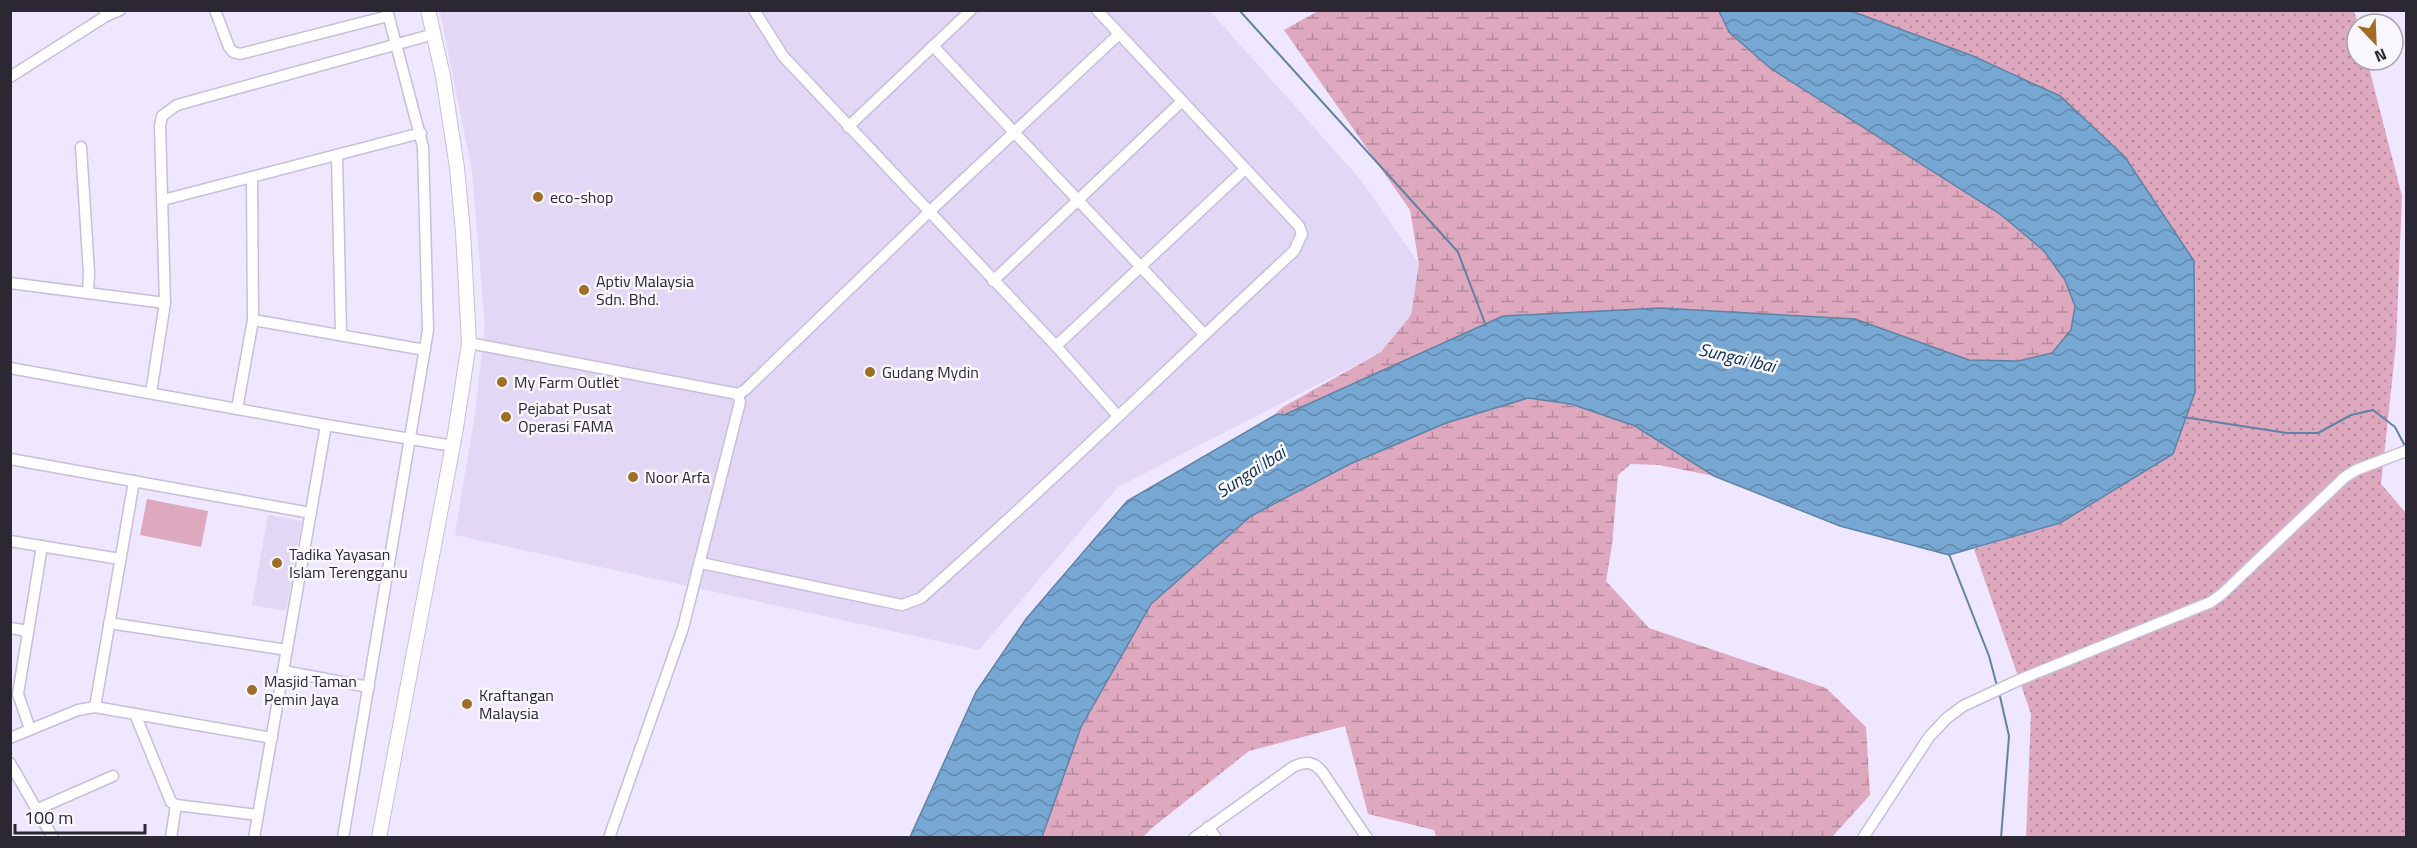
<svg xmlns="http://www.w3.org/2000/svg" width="2417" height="848" font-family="'Titillium Web',sans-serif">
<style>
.built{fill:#e2d8f6}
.grass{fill:url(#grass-dots)}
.wetland{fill:url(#wetland-marsh)}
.garden{fill:#dea8be}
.water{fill:url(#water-waves);stroke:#6082a4;stroke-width:1.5}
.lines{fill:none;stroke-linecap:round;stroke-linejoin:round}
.stream{stroke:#6082a4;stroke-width:2}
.street-casing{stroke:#c7bedb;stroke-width:13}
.secondary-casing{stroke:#c7bedb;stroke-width:16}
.street{stroke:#fff;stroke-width:10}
.secondary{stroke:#fff;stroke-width:14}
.poi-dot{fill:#9f6d23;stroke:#f9f7fd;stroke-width:2}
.labels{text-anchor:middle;stroke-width:5;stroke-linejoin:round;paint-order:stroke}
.poi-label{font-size:16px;fill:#2b2833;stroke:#f9f7fd;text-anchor:start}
.water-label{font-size:18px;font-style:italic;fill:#092f4d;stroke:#f9f7fd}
</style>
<defs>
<pattern id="grass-dots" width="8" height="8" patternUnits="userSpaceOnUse" patternTransform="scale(1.5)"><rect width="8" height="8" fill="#dea8be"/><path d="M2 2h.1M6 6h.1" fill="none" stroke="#b4899b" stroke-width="1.8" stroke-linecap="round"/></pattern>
<pattern id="wetland-marsh" width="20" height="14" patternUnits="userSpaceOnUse" patternTransform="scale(1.5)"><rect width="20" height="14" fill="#dea8be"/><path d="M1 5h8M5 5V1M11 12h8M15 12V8" fill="none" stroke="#b4899b"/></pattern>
<pattern id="water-waves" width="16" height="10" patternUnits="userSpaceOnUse" patternTransform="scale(1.5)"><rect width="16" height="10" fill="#77a8d4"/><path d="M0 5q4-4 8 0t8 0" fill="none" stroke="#6289ad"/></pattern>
</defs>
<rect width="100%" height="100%" fill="#eee7ff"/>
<!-- built -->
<g class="built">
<path d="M440,11H1210L1361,180L1419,264L1411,315L1381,352L1118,487L979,650L455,535L474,421L485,327L472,171Z"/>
<path d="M268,515L302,521L286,611L252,605Z"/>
</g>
<!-- grass -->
<path class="grass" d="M1851,11H2354L2358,24L2357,60H2367L2402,196L2396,344L2381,484L2406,513V837H2026L2031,714L1974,549L2060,523L2173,454L2060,96L1973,56Z"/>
<!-- wetland -->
<g class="wetland">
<path d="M1318,11H1719L1729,32L1770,68L2000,214L2044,251L2065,280L2075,306L2071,330L2052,353L2018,361L1969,360L1855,319L1279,415L1277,412L1283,407L1381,352L1411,315L1419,264L1410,210L1284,30Z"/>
<path d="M1528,398L1571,404L1635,426L1714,476L1659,465L1631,464L1618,475L1612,545L1606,581L1649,628L1826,688L1866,727L1870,795L1832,837H1436L1434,830L1368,814L1345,726L1249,751L1152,828L1143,837L1042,838L1081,727L1151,604L1251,516L1350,464L1446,423Z"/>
</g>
<!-- garden -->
<path class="garden" d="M147,499L208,511L201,547L140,535Z"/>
<!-- water -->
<path class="water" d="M1719,11H1851L1973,56L2060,96L2125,157L2194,261L2195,392L2173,454L2060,523L1949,555L1840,526L1714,476L1635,426L1571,404L1528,398L1446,423L1350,464L1251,516L1151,604L1081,727L1042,837H910L976,692L1026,619L1127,501L1277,414L1284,415L1503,316L1660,308L1855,319L1969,360L2018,361L2052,353L2071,330L2075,306L2065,280L2044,251L2000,214L1770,68L1729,32Z"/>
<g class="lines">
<!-- stream -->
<g class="stream">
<path d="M1239,10L1458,252L1486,326"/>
<path d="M2183,417L2287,433H2318L2351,415L2373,410L2395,427L2406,448"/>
<path d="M1949,554L1989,656L1997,686"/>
<path d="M1999,692L2009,736L2001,838"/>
</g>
<!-- street casing -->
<g class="street-casing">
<g id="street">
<path d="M215,10L229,47L233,52L240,54L388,16"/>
<path d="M754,10L783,56L1056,346L1118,416"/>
<path d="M106,16L120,10"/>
<path d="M933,46L1204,334"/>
<path d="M10,77L106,16L104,10"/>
<path d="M848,127L971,10"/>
<path d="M81,147L89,273L88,293"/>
<path d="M337,155L341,334"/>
<path d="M163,200L421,133"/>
<path d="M993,281L1182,101"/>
<path d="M10,283L165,303"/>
<path d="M253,320L425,350"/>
<path d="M469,343L738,394L745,390L928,213L1119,34"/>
<path d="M1056,346L1245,169"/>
<path d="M10,368L326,425L453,446"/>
<path d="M151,393L165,303L160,126L162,116L177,105L434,34"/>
<path d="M237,409L253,320L252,177"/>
<path d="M10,459L311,513"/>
<path d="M10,541L120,559"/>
<path d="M701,563L902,605L921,598C1048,486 1169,367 1294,251L1302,234L1299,226L1097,10"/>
<path d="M109,623L287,650"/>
<path d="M10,628L28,631"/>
<path d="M283,671L369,687"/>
<path d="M95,707L134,481"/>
<path d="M135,714L171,802L176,805L258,815"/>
<path d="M30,729L18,694L42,546"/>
<path d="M10,738L78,710L95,707L272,738"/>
<path d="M10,763L53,838"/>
<path d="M38,809L113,776"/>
<path d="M1208,827L1216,838"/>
<path d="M171,838L176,805"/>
<path d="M254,838L326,425"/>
<path d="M343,838L428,330L423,147L387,10"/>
<path d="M609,838L683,628L740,402L738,394"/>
<path d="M1194,838L1293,767C1306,761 1314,761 1323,773L1367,838"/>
<path d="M1863,838L1929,737L1947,718L1963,706L2019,680L2211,602L2222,594L2345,477L2356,470L2406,451"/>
</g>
</g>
<!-- secondary casing -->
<g class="secondary-casing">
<path id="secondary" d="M379,838L455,434L469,343L463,232L457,168L443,76L428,10"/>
</g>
<!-- street -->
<use href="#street" class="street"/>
<!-- secondary -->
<use href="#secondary" class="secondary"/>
</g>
<!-- markers -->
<g class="poi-dot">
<circle cx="538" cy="197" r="6"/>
<circle cx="584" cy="290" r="6"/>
<circle cx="870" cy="372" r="6"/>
<circle cx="502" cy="382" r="6"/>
<circle cx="506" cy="417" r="6"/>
<circle cx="633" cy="477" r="6"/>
<circle cx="277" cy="563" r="6"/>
<circle cx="252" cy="690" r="6"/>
<circle cx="467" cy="704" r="6"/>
</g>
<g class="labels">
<!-- poi labels -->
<g class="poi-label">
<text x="550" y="203">eco-shop</text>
<text x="596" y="287">Aptiv Malaysia<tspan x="596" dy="18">Sdn. Bhd.</tspan></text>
<text x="882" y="378">Gudang Mydin</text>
<text x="514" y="388">My Farm Outlet</text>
<text x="518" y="414">Pejabat Pusat<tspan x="518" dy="18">Operasi FAMA</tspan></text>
<text x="645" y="483">Noor Arfa</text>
<text x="289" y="560">Tadika Yayasan<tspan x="289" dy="18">Islam Terengganu</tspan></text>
<text x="264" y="687">Masjid Taman<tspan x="264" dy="18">Pemin Jaya</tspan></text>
<text x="479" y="701">Kraftangan<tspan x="479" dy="18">Malaysia</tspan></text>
</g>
<!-- water labels -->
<g class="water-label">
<text transform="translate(1737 358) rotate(13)" y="6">Sungai Ibai</text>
<text transform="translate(1251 472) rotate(-33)" y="6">Sungai Ibai</text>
</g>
</g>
<!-- border -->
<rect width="2417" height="848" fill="none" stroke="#2b2833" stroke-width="24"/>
<!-- north arrow -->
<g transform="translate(2375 42) rotate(157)"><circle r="28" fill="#f9f7fd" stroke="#a7a4ac" stroke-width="1.5"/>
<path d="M0-4.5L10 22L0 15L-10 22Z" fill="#9f6d23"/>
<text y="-9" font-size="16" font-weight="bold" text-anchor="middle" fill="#2b2833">N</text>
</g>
<!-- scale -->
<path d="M15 824v9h130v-9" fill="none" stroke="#2b2833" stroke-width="3"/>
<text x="24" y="824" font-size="18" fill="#2b2833" stroke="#f9f7fd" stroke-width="4.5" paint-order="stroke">100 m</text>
</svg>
